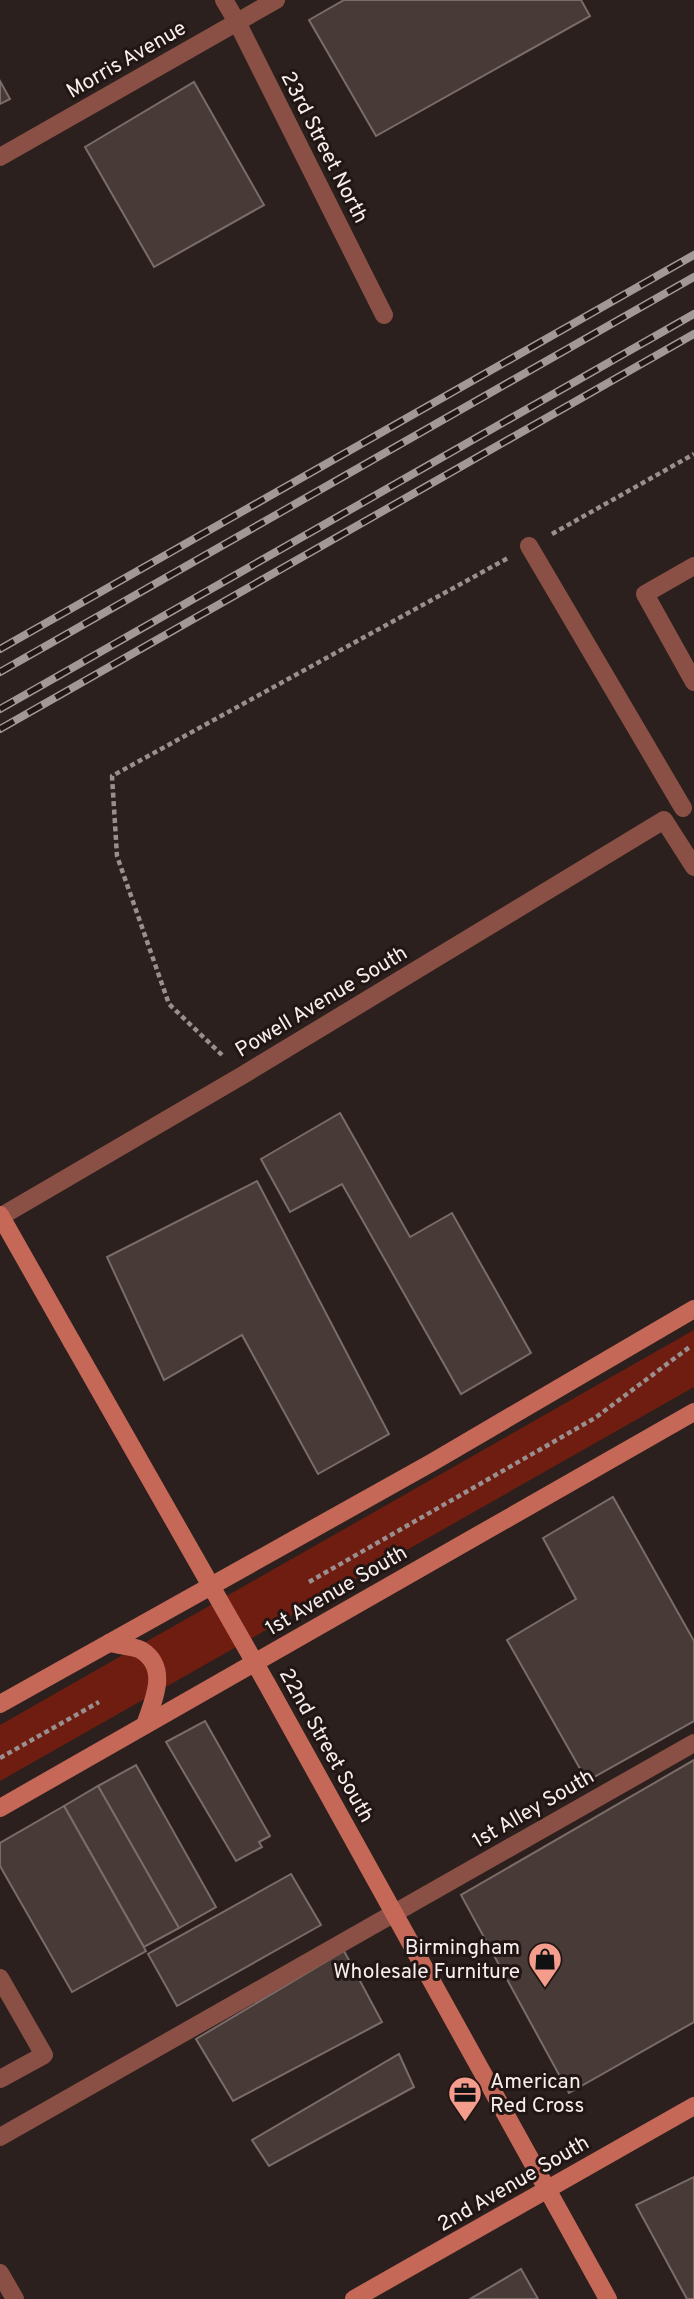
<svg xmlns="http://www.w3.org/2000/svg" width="694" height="2299" font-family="Overpass,sans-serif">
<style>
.green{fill:#6f1d10}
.building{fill:#473a37;stroke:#7b6c69;stroke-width:2}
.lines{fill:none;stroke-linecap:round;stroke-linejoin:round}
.path{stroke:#998f8e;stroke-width:4.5;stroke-dasharray:5 3.5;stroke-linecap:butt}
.lane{stroke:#8b5045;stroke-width:18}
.street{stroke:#8b5045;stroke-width:18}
.secondary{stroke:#c66857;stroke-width:18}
.rail-casing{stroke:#a29896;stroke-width:8}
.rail{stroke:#221614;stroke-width:5;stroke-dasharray:16;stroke-linecap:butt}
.secondary-bridge{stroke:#c66857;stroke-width:18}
.labels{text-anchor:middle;stroke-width:6;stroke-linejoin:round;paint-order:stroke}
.street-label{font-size:21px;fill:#f7eeed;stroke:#221614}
.poi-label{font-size:21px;fill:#f7eeed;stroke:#221614;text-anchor:end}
</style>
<rect width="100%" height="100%" fill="#2b201d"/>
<!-- green -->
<path class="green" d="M694,1330V1387L0,1781V1725Z"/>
<!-- building -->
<g class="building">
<path d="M344,0H581L590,16L376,136L309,20Z"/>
<path d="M0,81L10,99L0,104Z"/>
<path d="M194,82L264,205L154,267L85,147Z"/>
<path d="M340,1113L410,1237L452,1213L531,1353L461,1394L342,1184L290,1212L261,1159Z"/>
<path d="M257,1181L389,1434L318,1474L242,1335L164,1380L107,1257Z"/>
<path d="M613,1497L694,1641V1721L587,1781L507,1640L576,1599L543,1538Z"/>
<path d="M205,1721L270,1836L259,1842L262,1847L236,1861L166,1742Z"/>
<path d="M694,1760V2022L569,2093L461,1895Z"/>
<path d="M136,1765L216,1907L179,1928L98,1786Z"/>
<path d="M98,1786L179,1928L144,1947L64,1806Z"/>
<path d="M64,1806L146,1951L72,1992L0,1866V1843Z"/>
<path d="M291,1874L321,1925L177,2006L148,1954Z"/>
<path d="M344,1951L382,2022L233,2101L196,2039Z"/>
<path d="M399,2054L414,2087L269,2166L252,2140Z"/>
<path d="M694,2177V2299H687L636,2205Z"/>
<path d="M521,2269L538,2299H470Z"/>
</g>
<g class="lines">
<!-- path -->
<g class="path">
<path d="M552,534L694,454"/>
<path d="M222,1055L169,1004L117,856L112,776L508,558"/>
<path d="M309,1582L595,1418L691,1346"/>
<path d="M0,1758L99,1702"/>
</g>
<!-- lane -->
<g class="lane">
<path d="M529,546L683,808"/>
<path d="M694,566L645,594L694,682"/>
<path d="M0,1978L44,2055L0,2079"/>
<path d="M0,2137L694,1743"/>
<path d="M0,2273L15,2299"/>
</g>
<!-- street -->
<g class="street">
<path d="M224,0L237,22L384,315"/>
<path d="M0,157L276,0"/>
<path d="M0,1217L243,1075L664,820L694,867"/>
</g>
<!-- secondary -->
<g class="secondary">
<path d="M72,1342L268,1686L608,2299"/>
<path d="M109,1643C118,1645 133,1646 141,1650C170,1668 153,1701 145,1725"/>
<path d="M0,1704L431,1463L694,1309"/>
<path d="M0,1808L694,1412"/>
<path d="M354,2299L694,2106"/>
</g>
<!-- rail casing -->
<g class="rail-casing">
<g id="rail">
<path d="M0,649L694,255"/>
<path d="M0,672L694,277"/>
<path d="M0,709L694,314"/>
<path d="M0,729L694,334"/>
</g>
</g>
<!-- rail -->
<use href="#rail" class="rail"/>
<!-- secondary-bridge -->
<path class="secondary-bridge" d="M0,1215L72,1342"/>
</g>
<!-- icons -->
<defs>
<g id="shop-pin" transform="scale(1.75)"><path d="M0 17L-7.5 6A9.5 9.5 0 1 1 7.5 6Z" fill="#f49d8c" stroke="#221614"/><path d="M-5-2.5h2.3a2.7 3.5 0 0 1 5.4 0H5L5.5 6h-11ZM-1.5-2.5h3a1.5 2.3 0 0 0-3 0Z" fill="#111"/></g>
<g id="office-pin" transform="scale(1.75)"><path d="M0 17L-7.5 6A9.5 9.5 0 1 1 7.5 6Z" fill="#f49d8c" stroke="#221614"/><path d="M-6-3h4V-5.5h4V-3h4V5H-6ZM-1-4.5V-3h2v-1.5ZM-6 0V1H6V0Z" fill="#111"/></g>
</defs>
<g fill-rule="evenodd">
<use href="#shop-pin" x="545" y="1959"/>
<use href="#office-pin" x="465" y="2093"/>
</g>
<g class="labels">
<!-- street labels -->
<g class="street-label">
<text transform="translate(126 59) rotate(-30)" y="7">Morris Avenue</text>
<text transform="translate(325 147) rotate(63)" y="7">23rd Street North</text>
<text transform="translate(321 1001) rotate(-31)" y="7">Powell Avenue South</text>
<text transform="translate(336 1590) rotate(-30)" y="7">1st Avenue South</text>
<text transform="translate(327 1745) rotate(61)" y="7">22nd Street South</text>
<text transform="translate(533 1808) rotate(-30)" y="7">1st Alley South</text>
<text transform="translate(513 2183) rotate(-30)" y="7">2nd Avenue South</text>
</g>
<!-- poi labels -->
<g class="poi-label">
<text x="520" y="1954">Birmingham<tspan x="520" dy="24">Wholesale Furniture</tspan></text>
<text x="490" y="2088" text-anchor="start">American<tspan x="490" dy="24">Red Cross</tspan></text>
</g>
</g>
</svg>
